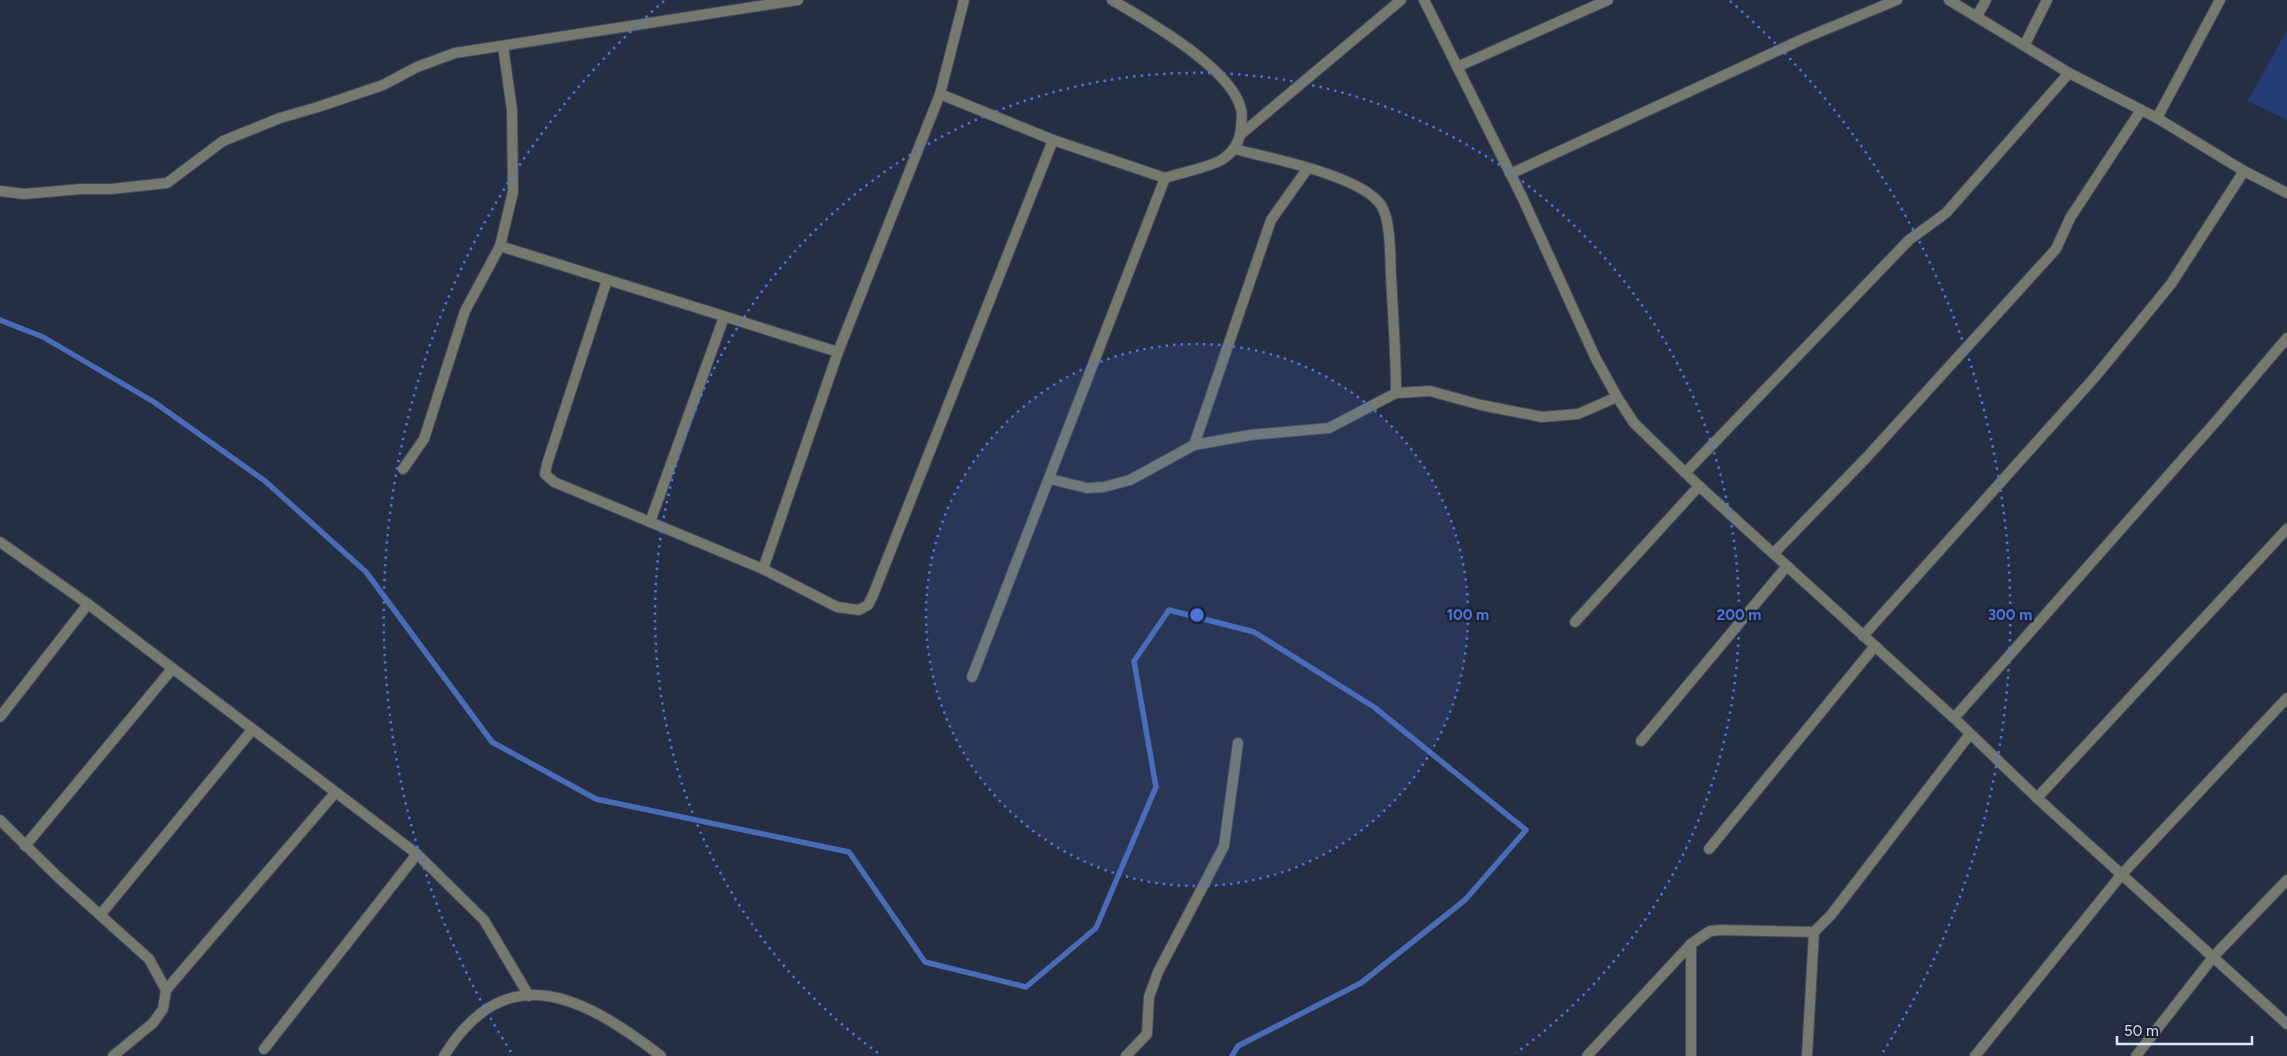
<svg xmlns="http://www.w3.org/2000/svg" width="2287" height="1056" font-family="Figtree,sans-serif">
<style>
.green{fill:#233c74}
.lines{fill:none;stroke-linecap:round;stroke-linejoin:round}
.stream{stroke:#496cb7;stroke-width:5.5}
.street-casing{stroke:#434b5e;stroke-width:12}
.street{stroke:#75796e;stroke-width:10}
.ring{fill:none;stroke:#4d74de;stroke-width:2.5;stroke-dasharray:2.5 5}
.centre{fill:#4d74de;stroke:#1b2437;stroke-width:2.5}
.ring-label{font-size:15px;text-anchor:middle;font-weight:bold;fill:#4d74de;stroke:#1b2437;stroke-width:5;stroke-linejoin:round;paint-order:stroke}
</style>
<rect width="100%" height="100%" fill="#252e42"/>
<!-- green -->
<path class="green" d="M2287,30V120L2248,101Z"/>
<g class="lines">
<!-- stream -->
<path class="stream" d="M0,320L43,337L154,402L265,481L366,572L492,742L596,799L849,852L925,962L1026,987L1096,928L1156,787L1134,661L1169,610L1254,632L1374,707L1526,830L1465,900L1361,983L1238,1046L1232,1056"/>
<!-- street casing -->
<g class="street-casing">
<g id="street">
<path d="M1424,0L1523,199L1595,357L1617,397L1634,423L1699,486L1954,718L2037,798L2287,1024"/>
<path d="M1949,0L2069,73L2157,118L2244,171L2287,193"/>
<path d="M1977,16L1986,0"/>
<path d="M2025,44L2047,0"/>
<path d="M1457,67L1608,0"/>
<path d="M940,94L1053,140L1165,178"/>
<path d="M2157,118L2220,0"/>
<path d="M1240,135L1401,0"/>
<path d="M1234,149C1269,158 1360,175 1381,205C1391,220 1390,257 1391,276C1393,315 1396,354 1396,393"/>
<path d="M1510,174L1805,38L1897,0"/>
<path d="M0,191L24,194L81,189H111L167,183L223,141L280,118L318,107L383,85L417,67L455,53L798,0"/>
<path d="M500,246L838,352"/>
<path d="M607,280L547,464L545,474L554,482L763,569L837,607L859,610L868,605L873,595L1053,140"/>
<path d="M1194,445L1271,220L1308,168"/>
<path d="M403,469L424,439L465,311L500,246L513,192L512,110L503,46"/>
<path d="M1685,473L1909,240L1946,213L2069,73"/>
<path d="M1050,479L1087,488L1104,487L1130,480L1194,445L1250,435L1329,428L1396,393L1430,391L1481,405L1542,417L1578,414L1617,397"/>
<path d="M650,522L724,317"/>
<path d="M0,542L88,604L417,854L484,920L529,996"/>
<path d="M1774,553L1867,457L2056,249L2070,218L2141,110"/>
<path d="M763,569L838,352L940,94L964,0"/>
<path d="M1575,622L1699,486"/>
<path d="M1863,636L2095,377L2171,284L2244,171"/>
<path d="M972,677L1165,178C1179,173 1212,167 1223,159C1233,152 1240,141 1241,128C1241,122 1243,114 1241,109C1231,68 1148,21 1112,0"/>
<path d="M0,717L88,604"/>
<path d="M1954,718L2219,418L2287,338"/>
<path d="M1641,741L1787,566"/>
<path d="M2037,798L2287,529"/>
<path d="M0,820L59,878L149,959L166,990L163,1009L153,1023L113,1056"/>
<path d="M25,846L172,669"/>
<path d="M1709,849L1875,646"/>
<path d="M101,914L252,730"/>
<path d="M166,990L335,793"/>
<path d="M264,1049L417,854"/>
<path d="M444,1056C507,954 585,998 661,1056"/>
<path d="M1126,1056L1147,1034L1149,997L1158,972L1224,846L1238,743"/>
<path d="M1587,1056L1691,944L1710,931L1721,930L1814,932L1831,915L1970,734"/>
<path d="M1691,1056V944"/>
<path d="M1807,1056L1814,932"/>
<path d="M1975,1056L2122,874L2287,698"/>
<path d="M2136,1056L2214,956L2287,880"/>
</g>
</g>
<!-- street -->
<use href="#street" class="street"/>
</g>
<!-- distance rings -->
<circle cx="1197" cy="615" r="271" fill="#4d74de" fill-opacity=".12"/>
<g class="ring">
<circle cx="1197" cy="615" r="271"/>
<path d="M878 1053A542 542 0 1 1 1516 1053"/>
<path d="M511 1052A813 813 0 0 1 664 1M1730 1A813 813 0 0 1 1883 1052"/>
</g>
<circle cx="1197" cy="615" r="8" class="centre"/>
<g class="ring-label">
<text x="1468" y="620">100 m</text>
<text x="1739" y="620">200 m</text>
<text x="2010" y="620">300 m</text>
</g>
<!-- scale -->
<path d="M2117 1036v8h135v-8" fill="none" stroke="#dee4f1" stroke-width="2.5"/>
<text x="2124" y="1036" font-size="15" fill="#dee4f1" stroke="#1b2437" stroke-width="4" paint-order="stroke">50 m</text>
</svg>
